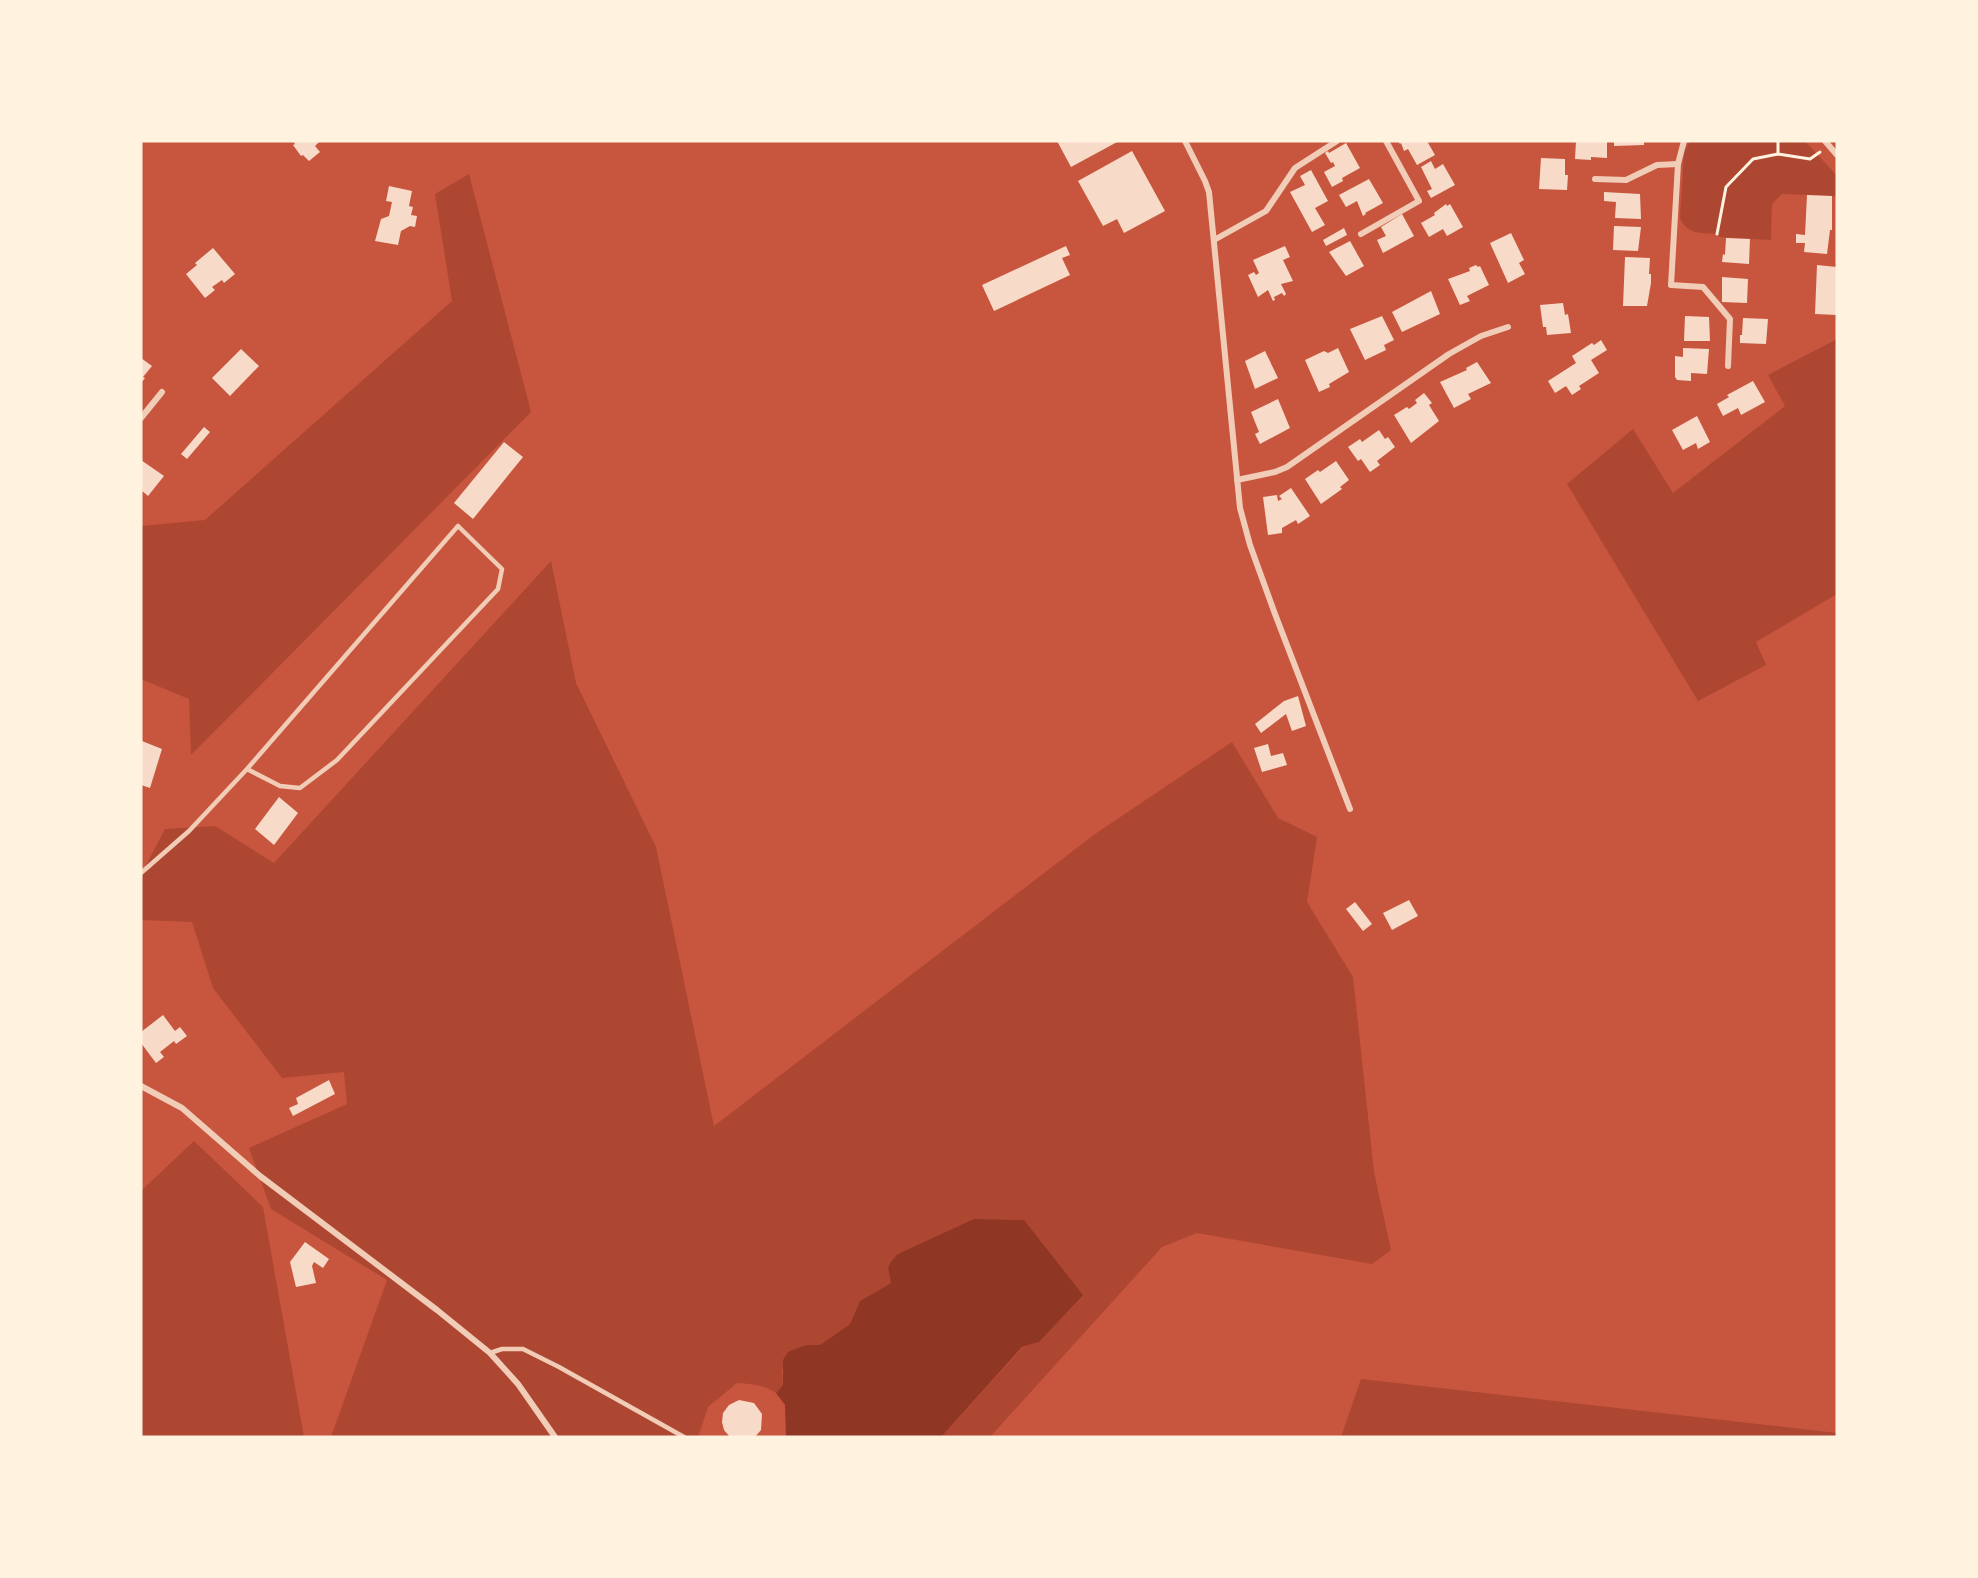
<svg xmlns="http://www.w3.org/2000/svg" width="1978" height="1578" font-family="Merriweather,serif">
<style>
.green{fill:#ae4732}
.water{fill:#8f3625}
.building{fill:#f7dbc8}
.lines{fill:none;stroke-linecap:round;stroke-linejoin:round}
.path{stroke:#fff3e0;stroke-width:3}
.service{stroke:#f1ccb7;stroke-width:4.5}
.minor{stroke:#f1ccb7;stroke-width:6}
</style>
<rect width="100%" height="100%" fill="#c8553d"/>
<!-- green -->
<g class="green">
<path d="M1690,141H1805L1837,176V196L1782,194L1772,204L1771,240L1719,237V234C1702,233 1687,235 1680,218L1684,152Z"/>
<path d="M469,174L531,412L191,755L189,699L141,679V526L205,520L452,301L435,194Z"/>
<path d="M1837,339V594L1756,642L1766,665L1698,701L1567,484L1633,429L1673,493L1785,406L1768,375Z"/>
<path d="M551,561L576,683L656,847L714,1126L1095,834L1232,742L1278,818L1317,837L1307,902L1353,977L1374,1172L1391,1250L1372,1264L1197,1233L1162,1247L990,1437H941L1023,1347L1039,1342L891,1280V1283L860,1301L850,1324L820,1345H806L782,1370L783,1385L776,1393C764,1385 752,1384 737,1383L708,1407L698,1437H331L387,1280L271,1209L249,1148L347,1104L344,1072L282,1078L213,988L192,922L141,920V875L165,829L215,826L274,863Z"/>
<path d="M194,1141L263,1207L304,1437H141V1191Z"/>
<path d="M1361,1379L1837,1433V1437H1341Z"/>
</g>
<!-- water -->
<path class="water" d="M974,1219L1024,1220L1083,1295L1039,1342L1022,1347L941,1437H786L785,1405L776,1393L783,1385V1360L788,1352L806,1345H820L850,1324L860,1301L891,1283C889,1268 884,1268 898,1254Z"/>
<!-- building -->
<g class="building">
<path d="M293,141H320L315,146L320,152L309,161L303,155L301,156L293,145L295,144Z"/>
<path d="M1057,141H1119L1071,167Z"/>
<path d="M1398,141H1427L1435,155L1417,165L1408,149L1404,151L1401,143L1400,144Z"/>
<path d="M1576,141H1607V158L1591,157V160L1575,159Z"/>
<path d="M1614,141H1644V145L1614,146Z"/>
<path d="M1346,143L1360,168L1342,178L1343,181L1332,187L1324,172L1335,166L1333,162L1331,163L1325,153L1328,151L1329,153Z"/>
<path d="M1132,151L1165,211L1124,233L1117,219L1103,226L1078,181Z"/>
<path d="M1541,158L1565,159V175H1568L1567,190L1539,189Z"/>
<path d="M1431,161L1435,169L1443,164L1455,185L1431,198L1427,191L1432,189L1421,167Z"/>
<path d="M1311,170L1328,201L1315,208L1325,225L1312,232L1290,192L1305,185L1300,176Z"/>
<path d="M1369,179L1383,203L1365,213L1366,214L1363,216L1357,201L1346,207L1339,195Z"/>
<path d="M389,186L412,191L409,206L413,207L411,215L417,216L415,227L410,226L401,231L398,245L375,241L381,219L389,216L392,202L386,201Z"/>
<path d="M1604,192L1640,194L1641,219L1615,218L1616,202L1604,201Z"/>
<path d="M1807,195L1832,196V230H1830L1827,254L1804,252L1805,243H1796V234L1805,235Z"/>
<path d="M1446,204L1447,206L1450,204L1463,227L1447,236L1443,229L1429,237L1421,223L1435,215L1434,213Z"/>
<path d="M1402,214L1414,236L1383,253L1377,240L1386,236L1381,227Z"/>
<path d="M1614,226L1641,227L1638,251L1613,250Z"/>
<path d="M1344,228L1347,235L1326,246L1323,240Z"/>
<path d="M1511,233L1524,260L1519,263L1525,274L1508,283L1490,243Z"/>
<path d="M1726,238L1750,239L1749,264L1722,262L1723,254L1725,255Z"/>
<path d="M1350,241L1364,266L1346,276L1329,252Z"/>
<path d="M1066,246L1070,255L1062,258L1070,275L994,311L982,285Z"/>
<path d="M1285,246L1290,257L1283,260L1293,281L1281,284L1286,294L1284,296L1282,293L1274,297L1275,300L1273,301L1268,290L1258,297L1248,275L1254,272L1256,275L1259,273L1253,260Z"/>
<path d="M213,248L235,274L224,283L222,280L212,287L215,290L205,298L186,274L197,265L195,263Z"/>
<path d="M1625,257L1650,258L1649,274H1651V283L1647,306H1623Z"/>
<path d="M1476,265L1478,267L1480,266L1489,285L1467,296L1470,301L1460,305L1448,279L1470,271L1469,268Z"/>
<path d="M1817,265L1837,267V315L1815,314Z"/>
<path d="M1722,277L1748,279L1747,303L1722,302Z"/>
<path d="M1431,291L1440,314L1402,332L1392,312Z"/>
<path d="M1563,303L1565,315L1568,314L1571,333L1547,335L1546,327H1543L1540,305Z"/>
<path d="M1382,316L1394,340L1384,345L1386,350L1365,360L1350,329Z"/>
<path d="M1685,316L1709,317L1710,341H1684Z"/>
<path d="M1743,318L1768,319L1766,344L1740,343V335H1742Z"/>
<path d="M1601,340L1607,350L1591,360L1599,373L1579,386L1581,389L1572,395L1566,386L1555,393L1548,381L1576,363L1572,356L1592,343L1594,345Z"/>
<path d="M1338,348L1349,372L1329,384L1330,387L1319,392L1305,360L1324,351L1328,353Z"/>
<path d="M1683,348L1709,349L1707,374L1691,373V381L1677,380L1675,377V356L1683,357Z"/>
<path d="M241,349L259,366L230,396L212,378Z"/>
<path d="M1265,351L1278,378L1255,389L1245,361Z"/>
<path d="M141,358L152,366L143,377L145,378L141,383Z"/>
<path d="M1477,362L1491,383L1468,394L1471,399L1454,408L1440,382L1467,370L1466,368Z"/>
<path d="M1753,381L1765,402L1741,415L1738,408L1723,416L1717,404L1729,397L1727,395Z"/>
<path d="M1424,393L1432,403L1429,405L1439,421L1411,443L1394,415L1407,407L1409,409L1417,403L1415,400Z"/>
<path d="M1278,399L1290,428L1260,444L1255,434L1259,432L1251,412Z"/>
<path d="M1697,416L1710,442L1698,449L1696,443L1683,450L1672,430Z"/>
<path d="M204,427L210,432L187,459L181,454Z"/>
<path d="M1379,430L1385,439L1388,437L1395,447L1377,461L1380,465L1370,472L1361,459L1358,461L1348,447L1360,439L1362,442Z"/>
<path d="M504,442L523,457L473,519L454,503Z"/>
<path d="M141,460L164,476L148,496L141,490Z"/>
<path d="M1336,461L1349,480L1340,487L1342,489L1321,504L1305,479L1318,470L1320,472Z"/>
<path d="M1291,488L1310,516L1298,524L1296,520L1282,528V533L1268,535L1263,497L1277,495L1278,501L1282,499L1279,496Z"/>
<path d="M1298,696L1306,726L1292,731L1286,714L1261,733L1255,724L1284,701Z"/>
<path d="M142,741L162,749L150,788L141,785Z"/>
<path d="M1268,744L1271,756L1283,753L1287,765L1262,772L1254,748Z"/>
<path d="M279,797L298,813L274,845L255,829Z"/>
<path d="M1409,900L1418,916L1392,930L1383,913Z"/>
<path d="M1355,902L1372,924L1363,931L1346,909Z"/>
<path d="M163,1015L175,1031L180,1027L187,1036L176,1044L174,1041L160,1052L164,1057L156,1063L141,1043V1032Z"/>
<path d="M329,1080L335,1094L293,1116L289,1108L298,1104L296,1098Z"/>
<path d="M305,1242L329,1259L323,1268L314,1262L312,1266L316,1283L296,1287L290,1262Z"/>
<path d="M739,1400L754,1403L762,1414L761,1430L755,1437H730L724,1430L722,1422L723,1413L729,1405Z"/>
</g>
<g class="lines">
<!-- path -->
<g class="path">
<path d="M1778,154V141"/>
<path d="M1717,234L1726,187L1753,159L1778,154L1810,159L1820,152"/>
</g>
<!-- service -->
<g class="service">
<path d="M141,873L189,831L247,769L458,526L502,569L498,589L337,760L300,788L280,786L247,769"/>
<path d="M490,1353L502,1349H523L559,1367L684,1437"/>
</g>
<!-- minor -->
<g class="minor">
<path d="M1185,141L1205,181L1209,192L1240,508L1250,545L1275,614L1350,809"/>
<path d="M1684,141L1678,164L1671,285L1703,287L1730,319L1728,366"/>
<path d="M1825,141L1837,155"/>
<path d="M1595,179L1626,180L1657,165L1678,164"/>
<path d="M1361,234L1419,201L1386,141"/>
<path d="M1214,240L1266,211L1295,168L1337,141"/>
<path d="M141,418L162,392"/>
<path d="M1237,480L1275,472L1287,467L1449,354L1481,336L1508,327"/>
<path d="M141,1086L182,1108L260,1176L437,1310L490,1353L518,1384L555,1437"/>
</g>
</g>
<!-- border -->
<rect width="1978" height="1578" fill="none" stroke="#fff3e0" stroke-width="285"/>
</svg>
